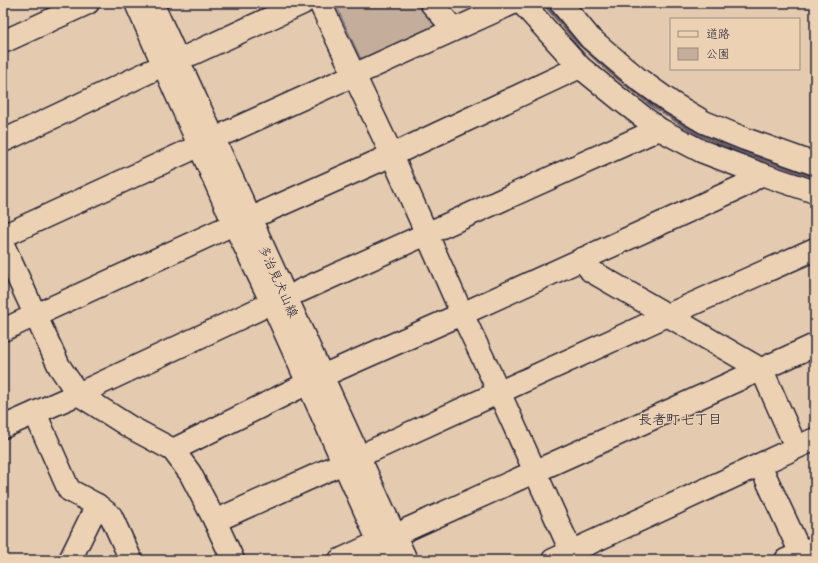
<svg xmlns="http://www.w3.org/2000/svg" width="818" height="563" font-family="Mynerve,'Klee One',sans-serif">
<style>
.green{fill:#c4ae9b;stroke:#73686b}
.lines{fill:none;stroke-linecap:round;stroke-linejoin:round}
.stream{stroke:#6a6066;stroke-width:4.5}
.minor-casing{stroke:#22223b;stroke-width:25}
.major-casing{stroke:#22223b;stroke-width:25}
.minor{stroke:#ecd1b3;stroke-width:22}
.major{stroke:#ecd1b3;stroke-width:22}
.labels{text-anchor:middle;stroke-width:3;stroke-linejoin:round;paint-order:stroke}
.street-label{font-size:13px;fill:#22223b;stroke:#ecd1b3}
.neighbourhood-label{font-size:14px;fill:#22223b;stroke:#ecd1b3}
</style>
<rect width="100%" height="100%" fill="#e4caae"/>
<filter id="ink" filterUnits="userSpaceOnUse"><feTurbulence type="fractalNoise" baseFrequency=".025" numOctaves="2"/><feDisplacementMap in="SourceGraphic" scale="8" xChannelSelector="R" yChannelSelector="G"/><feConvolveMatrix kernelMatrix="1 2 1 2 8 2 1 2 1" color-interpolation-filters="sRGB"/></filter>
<g filter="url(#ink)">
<!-- green -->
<path class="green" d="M335,3H421L438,29L367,61L360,57Z"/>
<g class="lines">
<!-- stream -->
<path class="stream" d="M544,3L577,41L611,72L650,103L684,125L700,134L730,147L815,177"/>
<!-- minor casing -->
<g class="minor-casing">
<g id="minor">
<path d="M320,3L392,155L462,314L499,392L575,560"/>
<path d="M431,3L446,20L452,30"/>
<path d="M522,3L580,67L622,101L659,129L701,151L761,174L815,192"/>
<path d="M561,3L590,38L637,78L672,103L704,122L745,139L815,164"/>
<path d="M3,42L88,3"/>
<path d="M192,54L303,3"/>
<path d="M228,132L513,3"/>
<path d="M3,141L151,71"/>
<path d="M264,212L392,155L580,67"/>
<path d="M3,236L188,151"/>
<path d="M3,245L59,366L78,394L130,427L173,450L190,473L215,521L233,560"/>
<path d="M582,259L591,271L762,370L796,447"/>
<path d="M300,291L659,129"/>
<path d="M3,330L223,229"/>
<path d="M322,376L462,314L741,187L761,174"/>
<path d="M35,413L69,490L97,505L111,516L131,560"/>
<path d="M3,427L78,394L259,309"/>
<path d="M173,450L308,383"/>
<path d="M373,450L668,315L815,249"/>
<path d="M760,465L804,560"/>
<path d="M215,521L332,468"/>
<path d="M408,529L815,345"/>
<path d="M70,560L97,505"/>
<path d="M340,560L368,547"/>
<path d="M553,560L815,439"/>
</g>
</g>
<!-- major casing -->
<g class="major-casing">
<g id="major">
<path d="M136,3L234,224L272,303L387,560"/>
<path d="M152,3L406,560"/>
<path d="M786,560L815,547"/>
</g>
</g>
<!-- minor -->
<use href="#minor" class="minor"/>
<!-- major -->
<use href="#major" class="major"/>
</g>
</g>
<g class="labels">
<!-- street labels -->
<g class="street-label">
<text transform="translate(279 281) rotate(66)" y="5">多治見犬山線</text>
</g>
<!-- neighbourhood labels -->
<g class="neighbourhood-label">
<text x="680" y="424">長者町七丁目</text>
</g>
</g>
<!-- margin -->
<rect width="818" height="563" fill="none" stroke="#ecd1b3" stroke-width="16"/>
<rect x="8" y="8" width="802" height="547" fill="none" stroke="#22223b" stroke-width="1.5" filter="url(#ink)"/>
<!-- legend -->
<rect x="670" y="18" width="130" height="52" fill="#ecd1b3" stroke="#9b8b83"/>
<rect x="678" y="31" width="20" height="6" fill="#ecd1b3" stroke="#9b8b83"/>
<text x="706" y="38" font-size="12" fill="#22223b">道路</text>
<rect x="678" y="48" width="20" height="12" fill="#c4ae9b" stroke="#9b8b83"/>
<text x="706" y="58" font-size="12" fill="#22223b">公園</text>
</svg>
